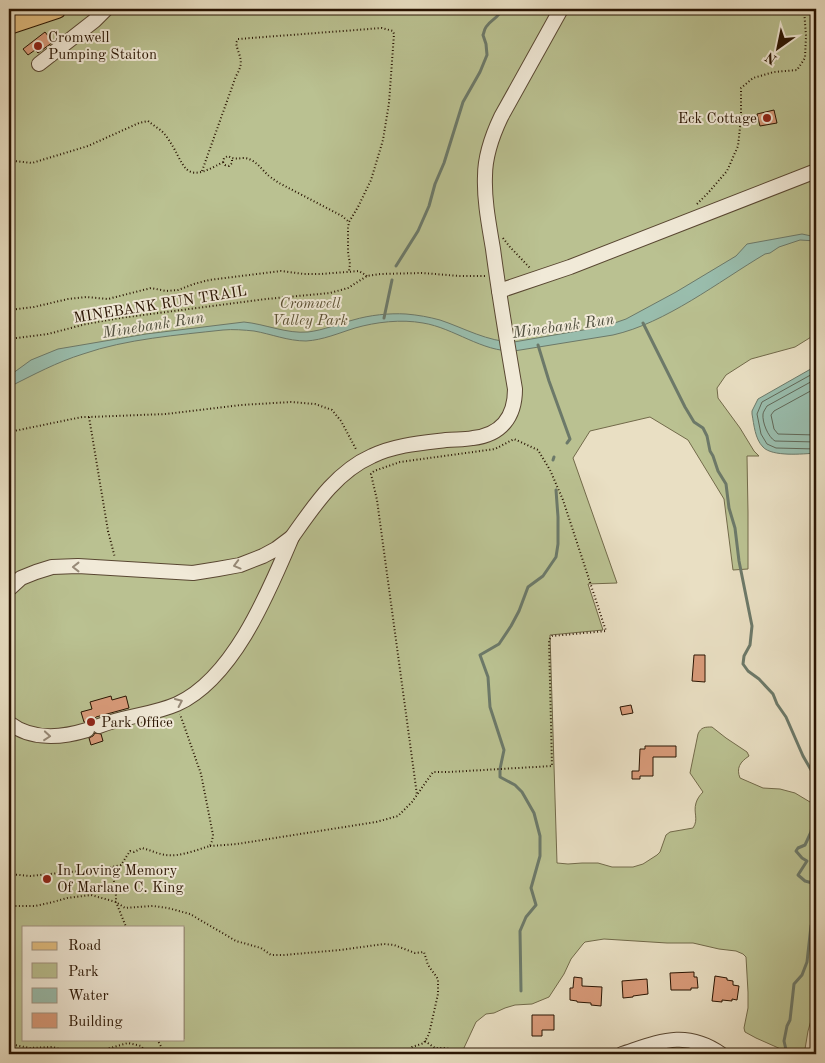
<svg xmlns="http://www.w3.org/2000/svg" width="825" height="1063" font-family="'Old Standard TT',serif">
<style>
.green{fill:#bac191;stroke:#726a4a;fill-rule:evenodd}
.water{fill:#99bdad;stroke:#6c7969}
.lines{fill:none;stroke-linecap:round;stroke-linejoin:round}
.shore{stroke:#616858;stroke-width:1}
.stream{stroke:#6c7969;stroke-width:3}
.building{fill:#d99b7a;stroke:#291402}
.minor-casing{stroke:#594732;stroke-width:16}
.major-casing{stroke:#291402;stroke-width:20}
.path{stroke:#291402;stroke-width:2;stroke-dasharray:1 2.5;stroke-linecap:butt}
.minor{stroke:#f1ead8;stroke-width:14}
.major{stroke:#e4c082;stroke-width:18}
.oneway{stroke:#978a78}
.poi-dot{fill:#8f2418;stroke:#f1ead8;stroke-width:2}
.labels{text-anchor:middle;stroke-width:4;stroke-linejoin:round;paint-order:stroke}
.poi-label{font-size:15px;fill:#291402;stroke:#f1ead8;text-anchor:start}
.park-label{font-size:15px;font-style:italic;fill:#5c5134;stroke:#f1ead8}
.street-label{font-size:15px;fill:#291402;stroke:#f1ead8}
.water-label{font-size:16px;font-style:italic;fill:#504f3e;stroke:#f1ead8}
</style>
<rect width="100%" height="100%" fill="#e9dfc3"/>
<filter id="stains"><feTurbulence type="fractalNoise" baseFrequency=".004" numOctaves="4"/><feColorMatrix values="0 0 0 0 .2 0 0 0 0 .09 0 0 0 0 .02 0 0 0 .5 -.17"/></filter>
<radialGradient id="worn" r=".72"><stop offset=".6" stop-color="#630" stop-opacity="0"/><stop offset="1" stop-color="#630" stop-opacity=".3"/></radialGradient>
<!-- green -->
<path class="green" d="M77,9H816V334L795,347L751,359L726,375L717,388L718,398L740,428L754,451L759,456H747L748,512V569L733,570L724,499L688,440L650,417L590,431L573,458L617,583L588,584L603,630L550,635L557,863L568,864L582,863H598L612,867H633L643,864L657,855L660,852L666,835L670,832L693,828C699,819 693,813 696,803C697,799 700,795 703,792L690,773L698,734C701,727 705,727 712,727L726,738L747,752L749,756C740,762 736,768 740,778L763,788L780,789L795,793L810,802L816,808V1003L808,1031L805,1049L802,1054H788L783,1050L756,1038L745,1032L744,1028L748,1008V992L746,957L743,954L736,951L719,949L693,943H667L604,939L585,942L583,944L571,959L564,974L549,997L532,1004L515,1005L505,1008L494,1013L486,1014L476,1022L463,1050L462,1054H9V31ZM24,927H184V1039H24Z"/>
<!-- water -->
<g class="water">
<path d="M802,234L816,237V241L800,240L779,247L770,253L765,254C718,282 666,323 613,335L514,351C482,352 454,328 423,323C401,319 376,322 355,328C339,333 323,340 306,341C288,341 271,334 254,331C244,330 233,329 223,330C178,335 126,339 83,354C57,362 33,375 9,387V376L31,360L58,349L146,334L244,322C265,324 287,334 308,332C324,330 338,324 353,320C370,315 389,313 406,314C418,315 429,317 440,320C464,328 488,342 514,342L606,326L626,319L676,292L736,256L747,244Z"/>
<path d="M816,366V453C803,454 772,457 763,447C755,439 754,425 752,414V411L758,399Z"/>
</g>
<g class="lines">
<!-- shore -->
<g class="shore">
<path d="M816,372L762,402L757,414L761,434L767,444L776,448L816,449"/>
<path d="M816,379L767,406C766,408 763,412 763,414C762,422 768,437 775,441L816,442"/>
<path d="M816,388L774,411L771,415L774,429L778,434L816,435"/>
</g>
<!-- stream -->
<g class="stream">
<path d="M396,266L418,231L429,206L435,184L444,163L463,102L480,72L487,55L486,44L483,35C484,33 484,30 486,27C491,19 498,19 502,9"/>
<path d="M384,318L392,280"/>
<path d="M643,323L685,407L694,422L703,428L707,436L710,451L713,456L718,471L726,484L729,508L735,528L739,561L752,626L750,645L744,656L743,664L748,671L759,679L773,694L777,704L786,717L803,756L814,775L816,786"/>
<path d="M538,345L549,381L570,439L567,443"/>
<path d="M553,460L554,457"/>
<path d="M816,809L814,814L811,832L805,845L798,848L796,851L802,858L807,861L798,875L805,881L816,884V887"/>
<path d="M521,991L520,931L526,917L536,905L531,888L540,856V836L534,813L522,792L515,785L500,777V769L504,750L490,707L488,677L480,655L499,644L511,626L519,611L528,587L543,576L556,557L558,544V517L556,490"/>
<path d="M787,1054L784,1041L787,1026L790,1020L794,984L802,975L807,962L811,926L816,910"/>
</g>
</g>
<!-- building -->
<g class="building">
<path d="M45,32L53,42L38,53L35,50L28,55L23,49Z"/>
<path d="M774,110L777,123L760,126L757,114Z"/>
<path d="M694,655H705V682L692,681Z"/>
<path d="M111,696L112,700L126,696L129,708L96,717L91,723L84,722L81,712L92,709L90,702Z"/>
<path d="M631,705L633,713L622,715L620,707Z"/>
<path d="M95,733L101,734L103,741L91,745L89,738L93,736Z"/>
<path d="M645,746H676V757H653V776H640V779H632V771H639L640,749H645Z"/>
<path d="M694,972V977H697L698,988H691V990H671L670,973Z"/>
<path d="M715,976L727,978V980L733,981V985L739,986L737,1000L732,999V1001L722,1000V1002L712,1001Z"/>
<path d="M574,977L582,978V986L602,987L601,1006L591,1005V1003L577,1002V1001L570,1000V988H573Z"/>
<path d="M647,979L648,994L633,996V997L623,998L622,981Z"/>
<path d="M532,1015H554V1030H542V1036H532Z"/>
</g>
<g class="lines">
<!-- minor casing -->
<g class="minor-casing">
<g id="minor">
<path d="M39,64L94,21L106,9"/>
<path d="M499,291L570,267L816,171"/>
<path d="M292,537C314,506 336,472 372,456C395,445 421,443 446,440C455,439 464,440 473,438C501,435 515,417 515,389C507,342 499,295 493,249C489,225 484,200 485,176C485,155 492,136 501,117L561,9"/>
<path d="M9,589L21,578L36,572L52,567L78,566L193,573L218,569L240,565L263,556L276,549L292,537C269,591 234,678 177,704C152,715 124,716 99,726"/>
<path d="M9,723C31,740 61,738 87,730"/>
<path d="M622,1054C659,1042 685,1029 721,1054"/>
</g>
</g>
<!-- major casing -->
<g class="major-casing">
<path id="major" d="M9,25L57,9"/>
</g>
<!-- path -->
<g class="path">
<path d="M9,162L14,161L32,163L88,146L139,123L148,121C154,126 162,130 166,136C187,164 180,187 223,162L224,158L228,156C237,162 242,155 251,160C259,164 263,171 269,176C273,179 276,181 279,183L342,216L349,222"/>
<path d="M223,162L225,165L229,166L232,163V159"/>
<path d="M202,171L236,76C245,61 239,57 236,43L238,39L382,28L393,31L394,34L389,103L383,140L371,180L358,207L349,222L348,228V252L350,264L349,271"/>
<path d="M697,204L708,193L727,171L738,146L741,118V88L753,78L774,72L797,70L805,58L806,36L804,9"/>
<path d="M503,238L510,247L530,268"/>
<path d="M9,310L34,307L68,299L86,297L108,299L151,288L166,291L178,290L194,284L209,280L281,271L304,274H321L359,271L367,276"/>
<path d="M9,339L48,334L86,324L120,318L266,299L330,293L348,288L367,276L380,274L422,273L460,276H486"/>
<path d="M89,417L108,531L115,558"/>
<path d="M9,432L82,417H89L166,414L241,405L291,402L315,404L332,410L341,421L357,451"/>
<path d="M210,846L237,844L376,822L398,816L412,802L433,772H449L552,766L549,640L552,636L606,631L563,500L550,470L538,450L514,439L495,449L400,462L374,471L371,474L377,500L417,795"/>
<path d="M112,867L116,896V902L126,927"/>
<path d="M9,874L30,876L80,871L93,868L112,867L121,865L130,851L134,852L142,848C150,850 158,854 166,855C180,857 196,850 210,846L212,841L213,835L201,774L180,714"/>
<path d="M9,904L12,906H35L53,902L67,898L91,895L116,902L125,908L153,906L168,908L190,914L236,941L261,948L271,955H284L340,950L384,944L394,945L415,953L424,952L428,965L438,979V994L429,1034L424,1043L412,1047L402,1054"/>
<path d="M157,1039L163,1050L162,1054"/>
<path d="M425,1041L435,1048H446L459,1052L460,1054"/>
<path d="M9,1044L30,1048L52,1047L63,1050L81,1051L92,1053L128,1043L141,1046L147,1054"/>
<path d="M446,1048V1054"/>
</g>
<!-- minor -->
<use href="#minor" class="minor"/>
<!-- major -->
<use href="#major" class="major"/>
</g>
<!-- one-way arrows -->
<defs><path id="oneway-chevron" d="M-2-3.5L2.5 0L-2 3.5" fill="none" stroke-width="1.6" stroke-linecap="round" stroke-linejoin="round" transform="scale(1.25)"/></defs>
<g class="oneway">
<use href="#oneway-chevron" transform="translate(237 565) rotate(165)"/>
<use href="#oneway-chevron" transform="translate(76 567) rotate(-180)"/>
<use href="#oneway-chevron" transform="translate(179 702) rotate(-25)"/>
<use href="#oneway-chevron" transform="translate(47 736) rotate(5)"/>
</g>
<!-- markers -->
<g class="poi-dot">
<circle cx="38" cy="46" r="5"/>
<circle cx="767" cy="118" r="5"/>
<circle cx="91" cy="722" r="5"/>
<circle cx="47" cy="879" r="5"/>
</g>
<g class="labels">
<!-- poi labels -->
<g class="poi-label">
<text x="48" y="42">Cromwell<tspan x="48" dy="17">Pumping Staiton</tspan></text>
<text x="757" y="123" text-anchor="end">Eck Cottage</text>
<text x="101" y="727">Park Office</text>
<text x="57" y="875">In Loving Memory<tspan x="57" dy="17">Of Marlane C. King</tspan></text>
</g>
<!-- park labels -->
<g class="park-label">
<text x="310" y="308">Cromwell<tspan x="310" dy="17">Valley Park</tspan></text>
</g>
<!-- street labels -->
<g class="street-label">
<text transform="translate(160 304) rotate(-9)" y="5">MINEBANK RUN TRAIL</text>
</g>
<!-- water labels -->
<g class="water-label">
<text transform="translate(153 324) rotate(-9)" y="6">Minebank Run</text>
<text transform="translate(563 325) rotate(-8)" y="6">Minebank Run</text>
</g>
</g>
<!-- margin -->
<rect width="825" height="1063" fill="none" stroke="#e9dfc3" stroke-width="30"/>
<rect x="10" y="10" width="805" height="1043" fill="none" stroke="#291402" stroke-width="2.5"/>
<rect x="15" y="15" width="795" height="1033" fill="none" stroke="#291402"/>
<!-- legend -->
<rect x="22" y="926" width="162" height="115" fill="#f1ead8" stroke="#a19482"/>
<rect x="32" y="942" width="25" height="8" fill="#e4c082" stroke="#a19482"/>
<text x="68" y="950" font-size="15" fill="#291402">Road</text>
<rect x="32" y="963" width="25" height="15" fill="#bac191" stroke="#a19482"/>
<text x="68" y="976" font-size="15" fill="#291402">Park</text>
<rect x="32" y="988" width="25" height="15" fill="#99bdad" stroke="#a19482"/>
<text x="68" y="1000" font-size="15" fill="#291402">Water</text>
<rect x="32" y="1013" width="25" height="15" fill="#d99b7a" stroke="#a19482"/>
<text x="68" y="1026" font-size="15" fill="#291402">Building</text>
<!-- north arrow -->
<g transform="translate(778 48) rotate(213)" stroke="#f1ead8" stroke-width="4" paint-order="stroke">
<path d="M0-4L9 19L0 12L-9 19Z" fill="#291402"/>
<text y="-8" font-size="14" font-weight="bold" text-anchor="middle" fill="#291402">N</text>
</g>
<rect width="100%" height="100%" filter="url(#stains)"/>
<rect width="100%" height="100%" fill="url(#worn)"/>
</svg>
